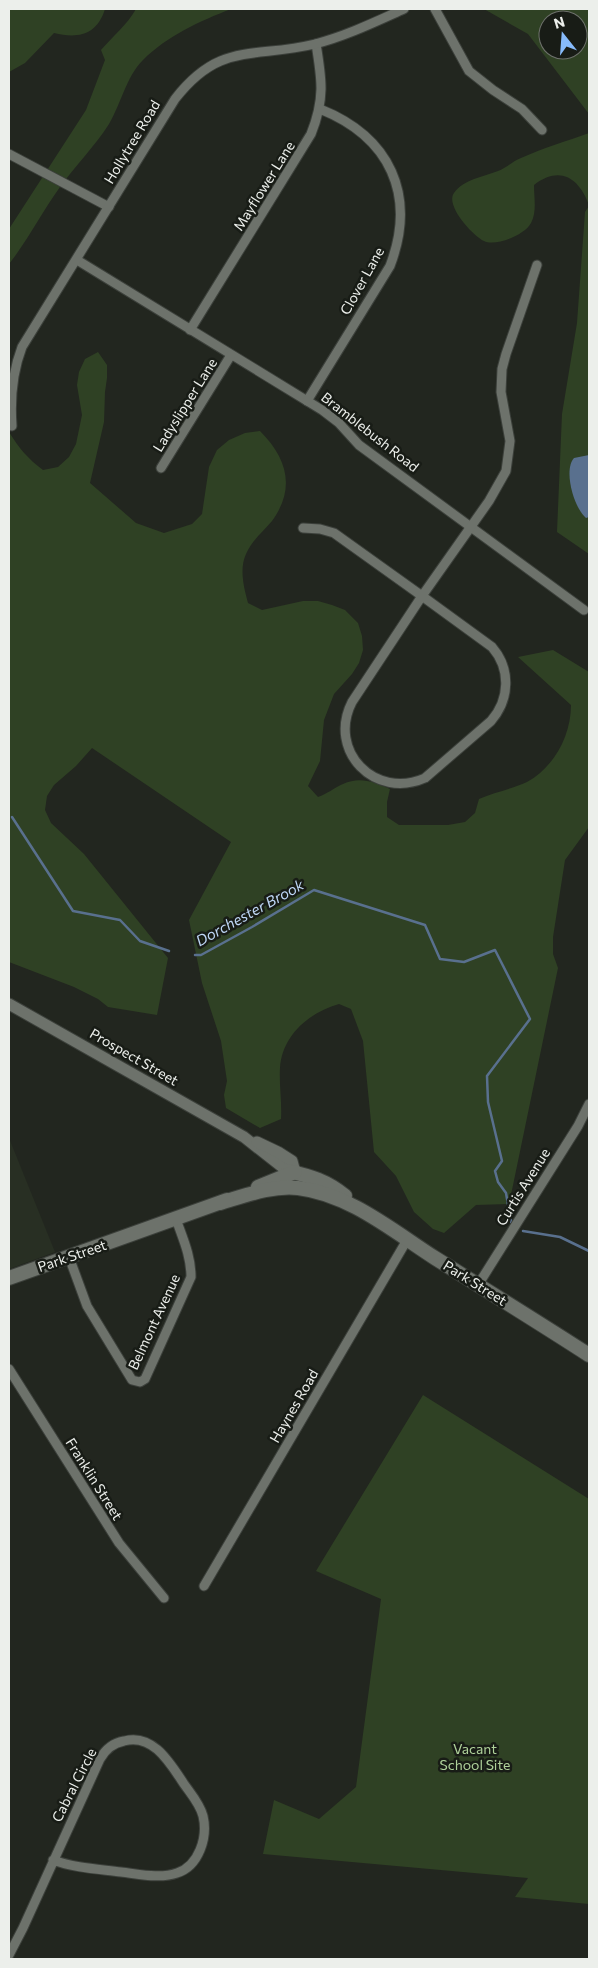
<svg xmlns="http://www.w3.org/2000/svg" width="598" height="1968" font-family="Commissioner,sans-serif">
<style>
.built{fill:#282f23}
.green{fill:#2f4124;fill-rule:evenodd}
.water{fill:#59708e}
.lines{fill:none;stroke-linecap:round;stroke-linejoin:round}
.stream{stroke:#59708e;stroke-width:2.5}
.minor-casing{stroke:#3c403b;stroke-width:11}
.tertiary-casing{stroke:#3c403b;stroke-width:13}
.secondary-casing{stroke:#3c403b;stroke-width:16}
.minor{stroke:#6d726b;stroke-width:9}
.tertiary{stroke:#6d726b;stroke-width:11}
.secondary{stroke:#6d726b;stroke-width:14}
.labels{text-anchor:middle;stroke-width:5;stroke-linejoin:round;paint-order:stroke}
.street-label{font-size:14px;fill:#ecefeb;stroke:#181c16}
.park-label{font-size:14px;fill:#afd19a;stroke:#181c16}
.water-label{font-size:15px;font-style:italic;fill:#bfd7f6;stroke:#181c16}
</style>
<rect width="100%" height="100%" fill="#22261f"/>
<!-- built -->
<path class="built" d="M9,1138L55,1252L9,1269Z"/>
<!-- green -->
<g class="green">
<path d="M9,9H105C97,35 78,39 54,33L25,63L9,72Z"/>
<path d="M136,9H231C200,21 167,36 143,60C126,77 121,104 109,124C95,146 75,166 60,187C42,212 28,240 9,264V229L86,110L105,60L101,50C113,36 127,25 136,9Z"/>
<path d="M484,9H589V114L528,34ZM548,20H578V50H548Z"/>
<path d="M589,133V205C579,178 560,165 534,185C534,198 537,212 531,223C525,235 495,247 484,241C472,235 445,205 454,193C464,179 483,177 498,171C506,168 513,161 521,158C543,148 567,141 589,133Z"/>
<path d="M589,206V554L557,532L562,414L577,323L585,212Z"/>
<path d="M98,352L107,365V378L105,392L104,422L90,483L136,523L164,533L192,524L202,514L209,467L217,450L229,440L245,433L260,431C287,458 296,488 272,521C263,532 252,540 246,554C239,569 244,588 248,603L262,610L303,601H318L332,605L345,610L358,623L362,636L363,650L359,663L352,674L334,694L324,720L320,761L308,786L318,797C327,794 334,788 343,784C360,776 374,782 390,789L387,802V817L399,825H448L465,822L475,813L479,799C495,792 512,789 527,782C554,767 571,736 571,705L518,657L553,650L589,672V827L565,860L553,937V954L558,968L512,1190L508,1204L476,1205L444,1233L433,1229L414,1212L396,1176L374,1152L363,1041L351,1009L339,1004C310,1012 282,1035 280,1068C279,1085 282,1102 281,1119L260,1128L226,1108L224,1095L227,1081L221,1041L202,983L189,920L231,842L92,748L76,766L54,785L47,796L45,810L51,823L84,854L168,958L157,1015L108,1007L98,999L74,987L9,962V432C19,448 28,459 43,470L58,467L69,457L76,444L82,415L77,385L79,372L85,359Z"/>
<path d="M423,1395L589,1499V1904L515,1897L528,1878L263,1854L274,1800L319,1819L356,1787L381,1599L316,1571Z"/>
</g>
<!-- water -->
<path class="water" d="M589,455V517L586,518C574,508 563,470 574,458Z"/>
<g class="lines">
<!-- stream -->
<g class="stream">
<path d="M12,817L73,911L120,920L140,941L169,951"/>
<path d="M195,955H201L252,927L314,890L425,925L440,959L464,962L495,950L530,1019L487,1076L488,1102L502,1161L495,1171L498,1182L506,1193L511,1222"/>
<path d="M523,1231L560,1237L589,1251"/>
</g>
<!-- minor casing -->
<g class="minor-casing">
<g id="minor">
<path d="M435,9L469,71L493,90L522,109L542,130"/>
<path d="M9,154L109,207"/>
<path d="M77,260L322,410L339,423L359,445L584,610"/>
<path d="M190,330L311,134C325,99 322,80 316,44"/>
<path d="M307,401L390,266C417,195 390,137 320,109"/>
<path d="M12,426C10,398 12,373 22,347L175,99C220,41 253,59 315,44C346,36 375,22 404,9"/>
<path d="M161,468L231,355"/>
<path d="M303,528L320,529L334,533L422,596L352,702C327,751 375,800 425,778L491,721C510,699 511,669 492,647L422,596L489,501L506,471L510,441L501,392L502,369L506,354L537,265"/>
<path d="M69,1257L87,1306L132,1380L140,1382L145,1379L191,1277C191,1256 183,1239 176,1219"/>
<path d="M478,1285L578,1126L589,1104"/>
<path d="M9,1369L119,1543L164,1598"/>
<path d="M204,1586L407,1240"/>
<path d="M9,1955L23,1928L100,1759C105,1750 113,1743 124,1741C153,1733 170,1763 184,1784C191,1794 200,1804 203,1816C208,1837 199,1866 177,1873C160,1879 139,1874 121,1872C98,1869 75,1868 53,1860"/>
</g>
</g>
<!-- tertiary casing -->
<g class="tertiary-casing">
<g id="tertiary">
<path d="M9,1004L244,1137L286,1170"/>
<path d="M257,1142L278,1152L292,1161L295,1172"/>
</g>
</g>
<!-- secondary casing -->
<g class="secondary-casing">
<g id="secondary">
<path d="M288,1171C310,1176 327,1181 345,1196"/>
<path d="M258,1187L295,1172"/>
<path d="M220,1203C244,1196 272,1185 298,1188C349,1194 393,1231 435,1258C486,1290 538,1322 589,1355"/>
<path d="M9,1278L227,1200"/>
</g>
</g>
<!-- minor -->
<use href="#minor" class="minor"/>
<!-- tertiary -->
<use href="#tertiary" class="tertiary"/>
<!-- secondary -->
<use href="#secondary" class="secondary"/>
</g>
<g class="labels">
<!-- street labels -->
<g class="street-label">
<text transform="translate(132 142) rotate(-59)" y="5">Hollytree Road</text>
<text transform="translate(264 186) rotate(-58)" y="5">Mayflower Lane</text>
<text transform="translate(362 281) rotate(-61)" y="5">Clover Lane</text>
<text transform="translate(185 405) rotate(-58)" y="5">Ladyslipper Lane</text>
<text transform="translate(370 432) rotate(38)" y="5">Bramblebush Road</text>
<text transform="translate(134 1057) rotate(30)" y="5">Prospect Street</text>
<text transform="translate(523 1187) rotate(-58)" y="5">Curtis Avenue</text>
<text transform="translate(72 1256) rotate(-19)" y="5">Park Street</text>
<text transform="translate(475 1283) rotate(32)" y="5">Park Street</text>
<text transform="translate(154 1322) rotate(-65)" y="5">Belmont Avenue</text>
<text transform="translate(294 1406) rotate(-60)" y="5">Haynes Road</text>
<text transform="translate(94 1479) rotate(58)" y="5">Franklin Street</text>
<text transform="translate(74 1785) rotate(-63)" y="5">Cabral Circle</text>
</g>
<!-- park labels -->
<g class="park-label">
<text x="475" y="1754">Vacant<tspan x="475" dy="16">School Site</tspan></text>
</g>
<!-- water labels -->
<g class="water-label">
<text transform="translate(250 913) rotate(-29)" y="5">Dorchester Brook</text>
</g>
</g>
<!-- border -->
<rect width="598" height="1968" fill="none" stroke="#ecefeb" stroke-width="20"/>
<!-- north arrow -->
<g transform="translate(563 35) rotate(343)"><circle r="24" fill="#181c16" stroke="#6d706b"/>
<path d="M0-4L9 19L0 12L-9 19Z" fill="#87bbfb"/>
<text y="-8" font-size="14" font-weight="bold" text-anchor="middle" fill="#ecefeb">N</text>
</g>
</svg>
